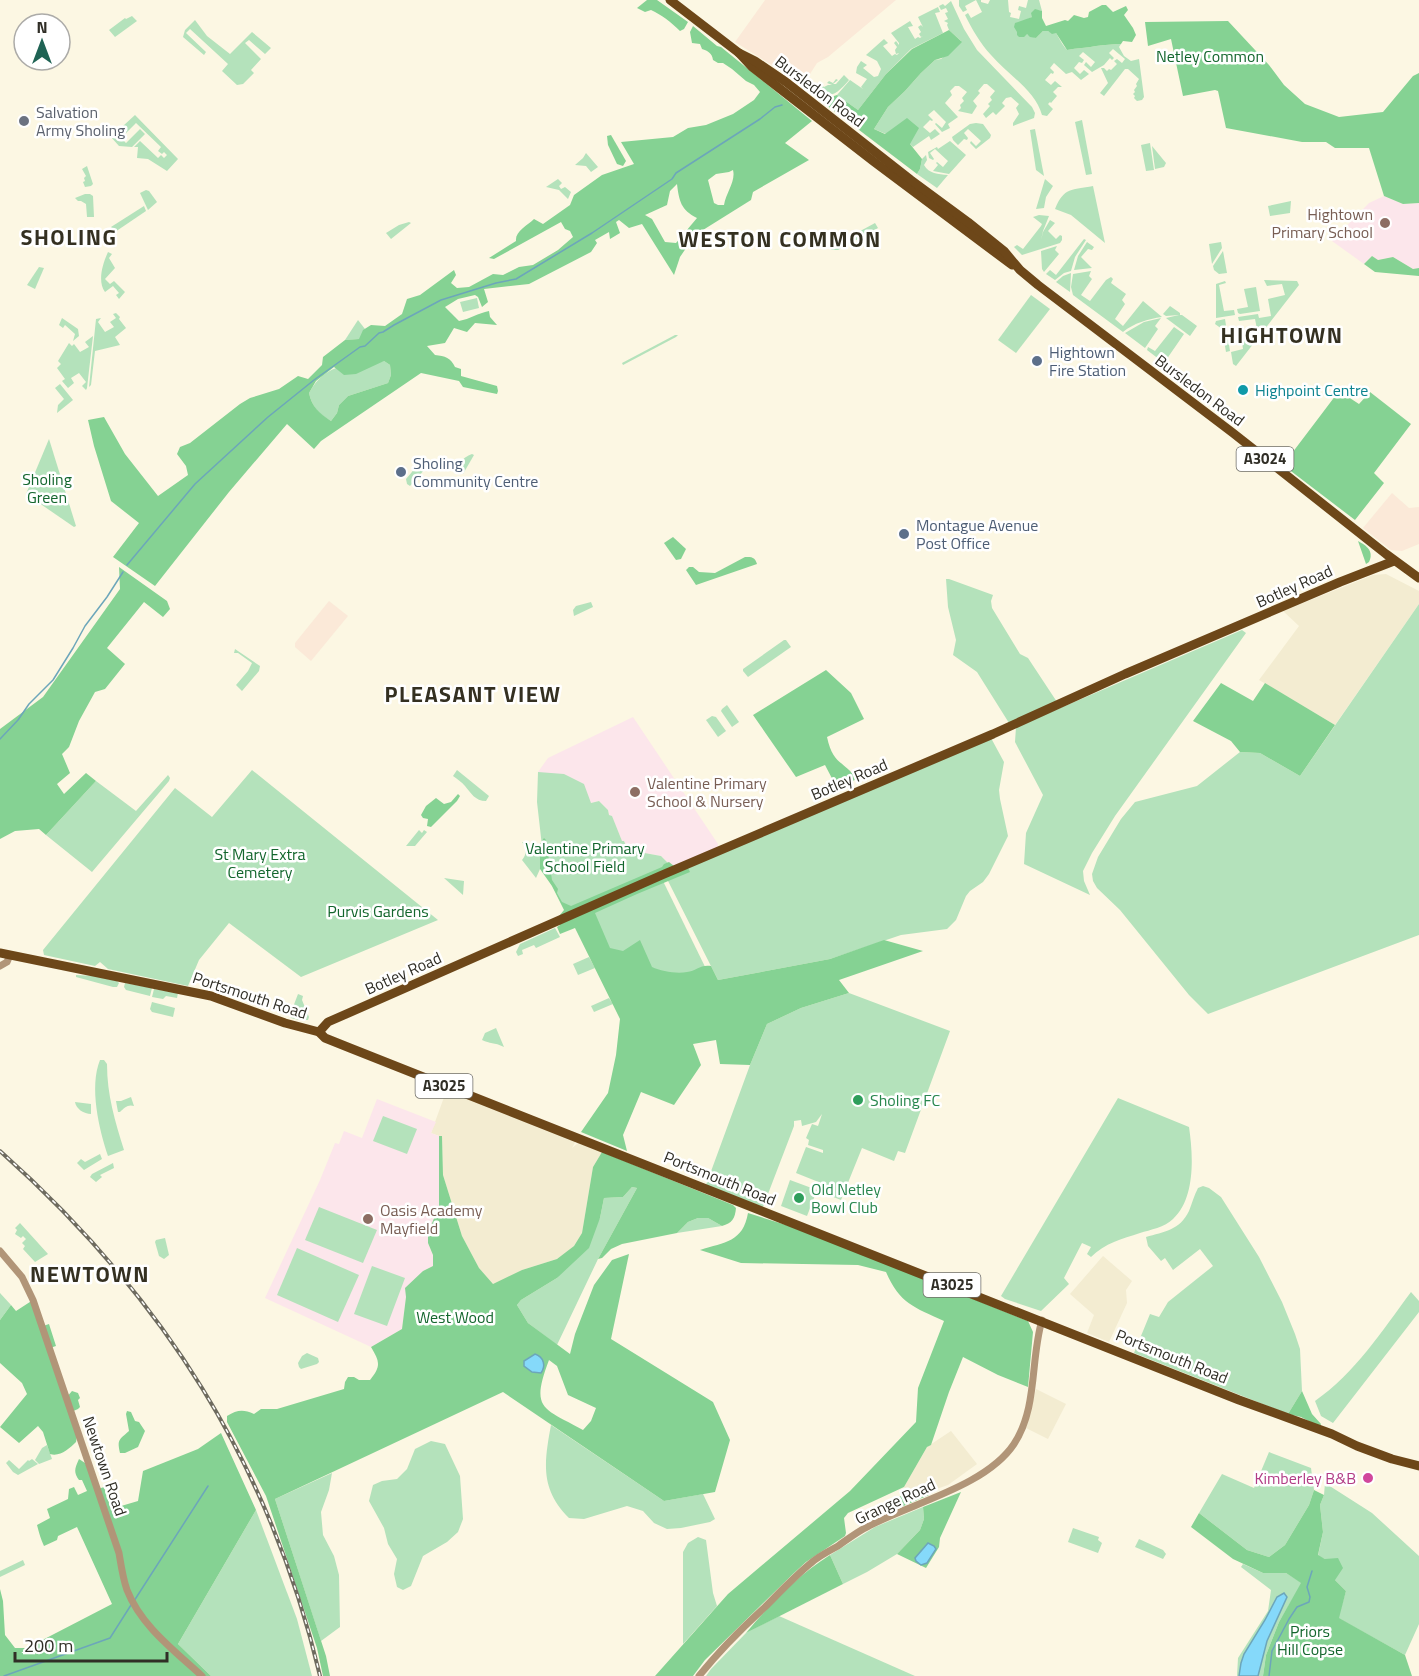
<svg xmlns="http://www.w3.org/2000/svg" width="1419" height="1676" font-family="'Titillium Web',sans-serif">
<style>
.commercial{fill:#fbe9d8}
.built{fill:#f3ecd1}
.education{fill:#fce6eb}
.green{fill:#b4e2bb}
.forest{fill:#85d293;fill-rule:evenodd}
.water{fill:#85d9fa;stroke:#6ca6ba;stroke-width:1.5}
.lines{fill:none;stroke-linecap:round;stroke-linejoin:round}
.stream{stroke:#6ca6ba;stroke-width:1.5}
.minor{stroke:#b19578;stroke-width:7}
.major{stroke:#6d4719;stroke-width:9}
.rail-casing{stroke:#6e6b5f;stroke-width:4}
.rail{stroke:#fff;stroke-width:1.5;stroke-dasharray:4.5;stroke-linecap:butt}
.worship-dot{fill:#6b7280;stroke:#fff;stroke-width:2}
.education-dot{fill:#8d6e63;stroke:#fff;stroke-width:2}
.service-dot{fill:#5c6f8a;stroke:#fff;stroke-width:2}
.culture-dot{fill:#0f9aa8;stroke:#fff;stroke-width:2}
.leisure-dot{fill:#2e9e5b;stroke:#fff;stroke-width:2}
.hotel-dot{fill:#d1479c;stroke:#fff;stroke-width:2}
.labels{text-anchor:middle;stroke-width:5;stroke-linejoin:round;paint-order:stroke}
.shield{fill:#fff;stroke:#6e6d67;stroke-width:1.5}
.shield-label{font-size:15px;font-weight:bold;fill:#302e26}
.park-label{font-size:16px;fill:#13662d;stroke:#fff}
.street-label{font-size:16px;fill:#302e26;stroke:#fff}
.worship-label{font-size:16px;fill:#5b616d;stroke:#fff;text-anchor:start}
.education-label{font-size:16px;fill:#785e54;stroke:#fff;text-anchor:start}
.service-label{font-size:16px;fill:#4e5e75;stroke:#fff;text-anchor:start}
.culture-label{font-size:16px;fill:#0d838f;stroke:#fff;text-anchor:start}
.leisure-label{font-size:16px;fill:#27864d;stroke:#fff;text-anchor:start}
.hotel-label{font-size:16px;fill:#b23c85;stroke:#fff;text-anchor:end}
.district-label{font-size:22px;font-weight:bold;letter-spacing:1.5px;fill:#343021;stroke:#fff}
</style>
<rect width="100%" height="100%" fill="#fcf7e3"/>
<!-- commercial -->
<g class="commercial">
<path d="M765,0H896L828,57L817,63L803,85L735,42Z"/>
<path d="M1392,493L1409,508L1419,507V544L1402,551L1391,550L1363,528Z"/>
<path d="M329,601L348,616L311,661L295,647V643Z"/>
</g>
<!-- built -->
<g class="built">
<path d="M1386,574L1419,591V604L1335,725L1259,680L1299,626L1283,611L1373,575Z"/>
<path d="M447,1089L578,1137L572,1148L578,1143L602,1152L593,1167L582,1233L574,1246L566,1253L557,1259L522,1270L493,1285L479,1268L462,1236L443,1175L442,1137L431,1133Z"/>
<path d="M1103,1256L1132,1281L1126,1290L1127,1303L1109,1342L1087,1333L1094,1315L1070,1294Z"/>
<path d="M1036,1389L1066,1404L1048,1439L1026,1428Z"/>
<path d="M951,1431L977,1464L948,1485L925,1493H908L904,1487L927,1447Z"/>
</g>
<!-- education -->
<g class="education">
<path d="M1384,196L1403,204L1419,203V268L1413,269L1393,257L1377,260L1372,256L1364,264L1332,241L1369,203Z"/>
<path d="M633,717L718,844L717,848L672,867L661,856L628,850L624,841H622L612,817L609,815L608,810L599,801L591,803L538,772L548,758Z"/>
<path d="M377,1099L436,1122L431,1133L439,1136V1206L428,1233V1243L433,1255V1266L423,1271L406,1297L402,1329L371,1347L265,1298L320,1180L335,1143L339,1144L344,1131L362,1138Z"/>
</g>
<!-- green -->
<g class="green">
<path d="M959,0H981V2L988,4L990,0H1008L1009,12L1011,13L1010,17L1019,19L1021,11L1018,10L1019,6L1026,8L1028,0H1039L1042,11L1035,10L1032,17L1024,21L1027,34L1036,38L1043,31H1048L1052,33H1056C1059,38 1063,46 1067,50C1077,48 1087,48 1096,46C1105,45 1112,44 1121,44L1119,47L1124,56L1131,61L1139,59L1144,97L1142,100L1137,101L1134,98L1135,96L1133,94L1135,92L1134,90L1137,86L1136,84L1139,79L1128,69H1125L1104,96L1100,93L1108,83L1101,68H1104L1107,71L1109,69L1111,70L1117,64L1114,61L1117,59L1122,63L1125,59L1113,49L1109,53L1114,58L1112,60L1110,58L1104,65L1092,72L1084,65L1086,62L1091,67L1095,62L1083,52L1079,56L1084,60L1082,63L1079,62L1074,68L1080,74L1084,70L1089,74L1081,80L1072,72L1066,74L1054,63L1050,68L1054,72L1053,74L1051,73L1045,80L1051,85L1055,81L1062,87H1058L1053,92L1057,96L1051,103L1050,102L1048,104L1053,109L1047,116L1042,115C1035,90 1007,74 991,55C980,43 972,29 965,15L968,13L971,18L982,12L976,0L965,6L967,10L963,12L959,6Z"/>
<path d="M951,1L964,29L977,50L1032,107L1035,113L1034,118L1013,126V123L1019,114L1016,108L1019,104L1011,97L1006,98L1002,103L1005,106L996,115L993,112L986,118L983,114L990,106L988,104L992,100L990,97L995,91L987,84H984L978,91L980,93L973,101L977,106L972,114L958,111L961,108L960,105L964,101L962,98L967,92L959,86H955L950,91L952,95L945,103L958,117L948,124L950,128L942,132L935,124L936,123L942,128L946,122L934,110L928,115L933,120L932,121L930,120L923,127L930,133L935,129L940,134L931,140L929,136L913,147L910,144L874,129L888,107L905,91L921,73L935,60L941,59L961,41L949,30L947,25L948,23L944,21L948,19L945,13L948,12L946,8L941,10L939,6L943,4L945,6Z"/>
<path d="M938,7L940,12L935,13L943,33L911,49L886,74L858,110L837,95L850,80L863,89L861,87L867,79L856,73L857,67L861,61L867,65L863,68L874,77L878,76L881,69L877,61L866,55L884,39L888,43L883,46L892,56L895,54L897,55L899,53L896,54L895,50L897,47L894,43L896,41L899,45V43L891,33L910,21L913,26L908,27L915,39L918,37L920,38L923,36L921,37L919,34L921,32L918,27L921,25L923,27L918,17Z"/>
<path d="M132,16L137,21L115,37L109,30L125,18L126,19Z"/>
<path d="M195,20L207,36L230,54L252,32L271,48L265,54L249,40L245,43L261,59L251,70L254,73L243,84L237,85L222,71L228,64L190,29L186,33L206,52L204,55L183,37L185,30Z"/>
<path d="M844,75L849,80C837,94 829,101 809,91L818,83L824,87L828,85H832L827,83L829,81L833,83L836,79L838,80L833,84H836Z"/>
<path d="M135,115L178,159L167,171L148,159L137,158L138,147H134L140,141L158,158L161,155L164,158L167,155L164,152L162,154L158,151L161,147L136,123L121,138L126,143L140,129L145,134L132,147L119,146L111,137Z"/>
<path d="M1082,120L1092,174L1086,175L1075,122Z"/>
<path d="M976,123L983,124L991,135L990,138L976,149L970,143L971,141L976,146L981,141L968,129L964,133L968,138L967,140L964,139L958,145L953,140L952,137L970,124Z"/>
<path d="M1035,129L1044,176L1036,170L1030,130Z"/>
<path d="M950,141L966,155L949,174L933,171L938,165L936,163L937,162L943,167L948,161L935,149L930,153L934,159L933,160L929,158L928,152L937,147L938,149Z"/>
<path d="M1150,143L1154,170L1146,171L1141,145Z"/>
<path d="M1152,146L1166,163L1164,167L1155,169Z"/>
<path d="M586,153L598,167L591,172L586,166L575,165L583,158Z"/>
<path d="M926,155L927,160L924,165C929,174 938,174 948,175L937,188L917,174L920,169L922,159Z"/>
<path d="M87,166L93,184L91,186L85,187L83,182L85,181L84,178L86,176L82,169Z"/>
<path d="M558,179L562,183L559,186L561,189L565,187L571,192L568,199L559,190L546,187Z"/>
<path d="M1045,179L1053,186L1046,197L1044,208L1036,209Z"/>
<path d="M1093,186L1105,243L1071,215L1055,209C1064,187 1072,190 1093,186Z"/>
<path d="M146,190L149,191L157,202L148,210L140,193Z"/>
<path d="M85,194H90L93,196L94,217H87L86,204L81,201H78L75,198Z"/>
<path d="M1291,201L1290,213L1270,216L1268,206Z"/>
<path d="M144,206L146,211L115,232L111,227Z"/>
<path d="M1039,215L1049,216L1043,231L1041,240L1043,232L1050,220L1055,223L1048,231L1056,239L1060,235L1062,236V240L1060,243L1022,255L1014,247L1017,245L1023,249L1041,226L1042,224L1033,217Z"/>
<path d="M409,222L411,223L391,239L386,233L399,225Z"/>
<path d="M875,223L878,228L838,250H832L829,248Z"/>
<path d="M1084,239L1086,240L1075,257L1071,271L1064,273L1055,280L1046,274L1050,270L1056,275Z"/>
<path d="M1087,242L1094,247L1092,250L1088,249L1081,257L1092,268L1074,270L1078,256Z"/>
<path d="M1221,242L1222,248L1212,264L1209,244Z"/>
<path d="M1057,246L1055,250L1059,254L1044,272L1042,269L1041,251Z"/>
<path d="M1223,251L1227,273L1219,274L1214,270L1213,266Z"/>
<path d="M108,252L112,254L109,258L115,268L105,279L110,284L114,281L125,292L119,299L116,295L119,293L113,286L105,292C97,281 103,263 108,252Z"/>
<path d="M39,267L44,268L35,289L27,285Z"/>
<path d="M1091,271L1089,276L1092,279L1081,295L1090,301L1106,280L1111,277L1113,279L1111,283L1126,294L1122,300L1125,304L1115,319L1123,326L1143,301L1162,317C1148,319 1134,323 1123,332L1073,295L1071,287L1073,274Z"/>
<path d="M1071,273L1070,292L1056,282L1063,276Z"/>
<path d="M1264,280L1297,281L1299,285L1236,366L1233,364L1231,352L1243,349L1241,335L1243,332L1257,329L1255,319L1239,321L1238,317L1258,314L1259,318L1271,316L1268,299L1285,295L1282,284L1267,286Z"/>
<path d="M1225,281L1226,283L1219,285L1224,311L1234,310L1235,315L1216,318V284Z"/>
<path d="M1256,287L1260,311L1240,314L1238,313L1237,309L1248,307L1244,289Z"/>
<path d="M1031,295L1050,309L1016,353L998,340Z"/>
<path d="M477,298L479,308L463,312L460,302Z"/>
<path d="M1170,306L1180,313V315H1182L1197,326L1190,336L1166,318L1179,315L1166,316L1163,314Z"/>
<path d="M116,313L120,317L119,319L126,328L115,337L120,345L95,351L91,385L89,387L96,319L101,318L98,322L105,332L114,327L110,322L116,318L113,314Z"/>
<path d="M62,318L78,329L79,336L73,341L75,334L65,325L63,328L59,325Z"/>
<path d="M1161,318L1155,326L1158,329L1145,348L1125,333L1144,322Z"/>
<path d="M1225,319L1230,351L1226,352L1222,329L1215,324L1216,321Z"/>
<path d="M358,320L365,329L360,339L345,340Z"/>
<path d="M1174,327L1184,334L1164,363L1147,350L1148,347L1155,351Z"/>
<path d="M675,335H678L676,337L623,365L622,363Z"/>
<path d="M93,336L87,388L86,390L82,386L86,382L79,373L71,378L74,383L68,388L62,381L65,379L57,368L61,364L58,361L69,343L72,346L74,344L80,352L89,347L85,342Z"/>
<path d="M384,361L390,365L391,375L388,383L348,396L339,405L337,413L331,421C319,414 312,407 309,393C327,361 351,365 384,361Z"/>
<path d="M60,384L73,400L57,413L58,405L64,399L55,388Z"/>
<path d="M49,439L76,526L74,527L26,494Z"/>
<path d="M472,454L474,455L463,474C457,463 462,458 472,454Z"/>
<path d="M417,466H423L425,469L410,486L407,484L406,479Z"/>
<path d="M946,579H949L993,595L991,601L992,608L1020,654L1028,658L1057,702L1009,723L977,672L953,655L956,640L948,607Z"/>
<path d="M591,602L593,607L574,616L573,610L576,606Z"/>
<path d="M1419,604V935L1208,1014L1189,995L1120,910L1097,888L1093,881L1092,874L1098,857L1121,819L1135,802L1197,786L1240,752L1260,753L1300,776Z"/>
<path d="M1242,630L1246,633L1115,816L1092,853L1083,871L1084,881L1090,895L1024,864L1026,833L1043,795L1015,742L1016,727Z"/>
<path d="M784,640H786L791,647L748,677L743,671V669Z"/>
<path d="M235,649L260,666L259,671L242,691L236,685L248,671L252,663L238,653H234Z"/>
<path d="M727,705L739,722L732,727L721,711L722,709Z"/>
<path d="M712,716L716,717L726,731L718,737L706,720Z"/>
<path d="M991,738L1004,762L999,790L1000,799L1008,836L989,874L983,882L970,891L966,896L956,920L947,929L901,935L830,959L718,980L666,877Z"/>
<path d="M252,770L438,920L301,977L229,923L199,960L188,986L108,969L100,962L95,966L44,955L43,950L175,788L212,817Z"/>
<path d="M457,770L489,796L486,801C475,801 471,793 465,786C462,782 457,779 453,776Z"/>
<path d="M538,772L564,774L584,784L591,803L599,801L608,810L609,815L612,816L622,841H624L628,850L661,856L672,867L566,912L549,880L544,864L537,802Z"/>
<path d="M168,775L170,778L169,781L92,872L46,835L96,781L136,811Z"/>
<path d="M419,830L422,833L424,830L427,832L415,846H406Z"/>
<path d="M522,842L529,843L535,847L537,844H540V869L536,878L522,860C527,854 527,848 522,842Z"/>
<path d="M444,878L464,881L463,895Z"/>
<path d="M662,879L712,981L622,1000L582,915Z"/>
<path d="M555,928L560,937L536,948L534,945L522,950L523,954L518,956L516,952L520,944Z"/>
<path d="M589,957L595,968L578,975L573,964Z"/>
<path d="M76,975L94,976L117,981L119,983L117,987H113L76,977Z"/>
<path d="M125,983L152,988L150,996L126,990L124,987Z"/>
<path d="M154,989L178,993L177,998L166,996L163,999L152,997Z"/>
<path d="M849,993L950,1031L905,1153L898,1151L894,1161L862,1148L841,1200L818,1191L821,1183L796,1173L806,1147L823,1153V1150L808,1145L809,1140L806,1138L812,1124L818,1126L822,1114L816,1122L802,1126L801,1120L794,1121V1126L763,1207L706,1185L750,1065L767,1024L801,1008Z"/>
<path d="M298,994L303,996L302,1000L309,1017L308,1020H299L291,1018L290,1015Z"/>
<path d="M609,998L613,1004L594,1012L591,1006Z"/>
<path d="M152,1002L175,1008L173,1017L152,1012L150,1009Z"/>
<path d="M496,1028L504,1047C494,1042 490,1044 482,1040L485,1033Z"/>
<path d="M100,1060H104L107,1064C107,1095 115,1121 124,1150L108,1156C99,1129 89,1087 100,1060Z"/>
<path d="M131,1097L134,1106C128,1104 124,1108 120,1112H118L116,1101H121Z"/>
<path d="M1118,1098L1189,1127C1193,1154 1196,1198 1173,1219C1165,1227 1150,1230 1140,1233C1122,1239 1105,1243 1091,1257L1087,1254L1091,1247L1082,1243L1064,1278L1069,1284L1041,1311L1005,1299L1001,1296Z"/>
<path d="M75,1102L91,1104V1114C84,1114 76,1109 75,1102Z"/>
<path d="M383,1116L417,1129L407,1154L373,1141Z"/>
<path d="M100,1154L102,1159L84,1170L77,1163L81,1159L85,1162Z"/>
<path d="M113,1163L114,1168L100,1175L102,1177L96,1182L90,1177L92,1174Z"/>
<path d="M790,1180L817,1190L807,1216L781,1206Z"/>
<path d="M1203,1186L1209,1188L1221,1197L1259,1257L1282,1302L1295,1334L1300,1349L1302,1391L1288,1414L1134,1353L1150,1314L1159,1317L1168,1302L1213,1266L1200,1249L1173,1270L1165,1258L1161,1261L1148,1246L1146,1237C1164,1232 1180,1230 1189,1211C1192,1203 1194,1196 1198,1188Z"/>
<path d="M632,1187L637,1188L598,1259L557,1345L528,1323L517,1305L521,1300L557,1278L600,1218L604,1198L623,1197Z"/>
<path d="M319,1207L377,1230L363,1263L305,1240Z"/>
<path d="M698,1218H708L722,1226L677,1233L688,1222Z"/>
<path d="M20,1223L48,1254L35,1262L23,1249L25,1246L22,1243L26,1239L23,1236L21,1238L15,1234L17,1230L15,1228Z"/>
<path d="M165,1238L169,1255L164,1259L159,1256L155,1242L156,1240Z"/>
<path d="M297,1248L359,1275L338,1322L277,1295Z"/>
<path d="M372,1266L405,1278L387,1326L354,1314Z"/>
<path d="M1411,1292L1419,1301V1312L1333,1423L1321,1416L1315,1401C1355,1373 1382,1331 1411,1292Z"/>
<path d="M0,1293L11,1305L0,1320Z"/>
<path d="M307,1353L318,1358L319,1362L317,1364L301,1369L299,1367L298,1363L302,1356Z"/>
<path d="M551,1425L664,1501L703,1494L715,1519L710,1522L681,1528L667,1529L654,1523L643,1511L627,1506L584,1519L569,1518C540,1489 544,1463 551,1425Z"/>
<path d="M431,1441L445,1444L460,1476L463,1519L458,1532L447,1542L423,1556L411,1586L403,1590L397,1587L394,1574L397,1559L388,1544L384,1528L369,1501L373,1485L382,1481L397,1479L407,1469L415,1449Z"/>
<path d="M47,1445L52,1459L39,1464L35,1460L42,1448Z"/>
<path d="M1269,1452L1311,1468L1314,1490L1309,1505L1285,1545L1269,1557L1247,1550L1199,1513L1222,1474L1254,1488Z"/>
<path d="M32,1459L38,1464L18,1475L13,1472L6,1463L9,1460L19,1469L28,1460L29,1461Z"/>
<path d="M332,1473L329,1490L321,1512L323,1535L334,1556L339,1575L340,1627L321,1641L275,1499Z"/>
<path d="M1325,1483L1372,1513L1419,1556V1624L1405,1655L1338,1618L1346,1591L1335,1580L1332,1560L1325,1559L1318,1556L1323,1532L1320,1505L1324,1495Z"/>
<path d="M923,1507L924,1519L920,1530L897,1554L867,1572L843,1584L830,1555L875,1527Z"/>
<path d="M256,1510L297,1619L312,1676H211L178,1644Z"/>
<path d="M1073,1528L1099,1537L1098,1540L1102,1543L1098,1553L1068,1542Z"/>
<path d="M698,1537L706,1540L713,1593L717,1606L683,1644V1552L688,1543Z"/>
<path d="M1139,1539L1163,1550L1166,1554L1163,1559L1135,1547Z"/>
<path d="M23,1560L25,1565L0,1577V1571Z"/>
<path d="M1243,1564L1263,1573H1286L1302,1583L1279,1622L1266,1655L1263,1676H1237L1238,1658L1268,1611L1271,1590L1241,1567Z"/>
<path d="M779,1616L915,1676H706L711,1669L746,1633Z"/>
</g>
<!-- forest -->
<g class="forest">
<path d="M647,0H657L688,22L684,29L680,31C671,22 662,15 651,10L645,12L637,8Z"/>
<path d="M1102,5H1106L1113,12L1126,6L1128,10L1124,15L1133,28L1136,35L1132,42L1123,41L1121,44C1112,44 1105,45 1096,46C1087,48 1077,48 1067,50L1056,33L1052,34L1048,31H1043L1036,38L1030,37L1027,34L1024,37H1019L1017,35V32L1014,27L1015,23L1032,17L1031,13L1035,9L1042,11V18L1046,26L1065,20L1068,21L1074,15L1084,18L1088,17L1089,12Z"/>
<path d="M1228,21L1269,65L1284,85L1305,104L1339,117L1383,112L1413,76L1419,73V203L1403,204L1384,196L1369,148H1335L1326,142H1302L1226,128L1218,91L1215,90L1183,96L1171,39L1148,46L1145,22Z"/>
<path d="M693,26L717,46L721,47L812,121L785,143L809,160L753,192L751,200L695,235L680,257L674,275L642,224L629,228L619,220L616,222L620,233L610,239L609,232L595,240L597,243L591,252L529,284L484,289L488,302L482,307L478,297L475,295L458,299L445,307L459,321C470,319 478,313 489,311L490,317L497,325L475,323L467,332L454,328L445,343L427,346L435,355C445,356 451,358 455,367L461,369V376L497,386L498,391L497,394L463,387L459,381L421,373L321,441L314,449L287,424L229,492L155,586L113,557L139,523L111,501L94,446L88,420L104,417L125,454L158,496L188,475L186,466L177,454L180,447L190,443L240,404L250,398L279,389L298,376L308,379L322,365L323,357L345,340L359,339L363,330L371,325L385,326L402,314L407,299L420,295L454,270L456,275L451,283L457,288L469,287L493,274L503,275L519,267L533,265L558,250L573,237L570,231L565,229L561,222L494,259L489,258L516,241C515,231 527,226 534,219L543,224L570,205L574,195L602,175L634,164L621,142L673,137L688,128L706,125L733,114L754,100L760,92L754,85L746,81L732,69L723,63H718L713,60C712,53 708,51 702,49L700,44L692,43L690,32ZM733,170C736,181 726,193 724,205H718L714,203L708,180L716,174L729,172ZM677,184C679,201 681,210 697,218L676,243L665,242L652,219L645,215L667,205L670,191ZM384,361L390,365L391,375L388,383L348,396L339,405L337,413L331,421C319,413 312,407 309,393L316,381L334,367L344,375L356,374Z"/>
<path d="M949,30L962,42L948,56L935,60L921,73L905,91L888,107L874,129L885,134L907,118L919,128L910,144L922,159L920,169L917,174L817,98L831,97L837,95L858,110L886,74L912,49Z"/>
<path d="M611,135L626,161L623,166L617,164L608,145L607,136Z"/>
<path d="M1372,256L1378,260L1393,257L1413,269L1419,268V276L1375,272L1364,264Z"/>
<path d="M1339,391L1359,404L1370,392L1411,424L1374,473L1384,483L1355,520L1283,465Z"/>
<path d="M673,537L686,549L681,559L676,560L664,543Z"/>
<path d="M1358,541C1367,546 1374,551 1369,562L1366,564Z"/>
<path d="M745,557C752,557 755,557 757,564L696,585L686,570L689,567H693L699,572L715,573Z"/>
<path d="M119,567L167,601L170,609L163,617L144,602L107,648L125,664L105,689L95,692L79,721L69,747L62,754L70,773L57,784L64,794L86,773L96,781L46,835L39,829L15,831L0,839V729L43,697L120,589Z"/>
<path d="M826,670L851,693L864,719L827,737C833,765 843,760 857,779L837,788L825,765L796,777L753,715Z"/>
<path d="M1221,683L1253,701L1265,683L1335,725L1300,776L1260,753L1240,752L1231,741L1193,721Z"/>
<path d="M458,794L460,796L457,801L431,827L427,826L428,819L423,818L421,815L426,806L436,798L444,804L451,802Z"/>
<path d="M544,838L546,840L552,880L558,889L557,893L562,902L571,906L662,867L664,864L669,862L674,866L688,868L690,872L637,894L595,913L610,948L623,951L640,940L652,967C661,971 676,974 687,972C696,971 701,964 711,966L718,980L830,959L884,940L923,951L839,980L849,993L801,1008L767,1024L750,1065L720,1064L716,1040L693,1044L701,1065L674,1105L641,1092L623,1135L627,1151L581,1132L608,1093L616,1055L620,1019L575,928L560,934L557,927L560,925L559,916L564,910L552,886L540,869V844Z"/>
<path d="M439,1136H442L443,1175L462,1236L479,1268L493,1284L522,1270L557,1259L574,1246L582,1233L593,1167L602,1152L733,1205L736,1208C735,1219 732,1223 722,1226L708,1218H698L688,1222L677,1233L622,1244L611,1249L602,1258L598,1259L637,1188L632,1187L623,1197L604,1198L600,1218L589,1248L557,1278L521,1300L517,1305L528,1323L570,1354L575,1334L594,1285L612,1260L629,1254L611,1339L713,1402L730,1440L715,1492L664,1501L503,1392L275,1499L326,1656L330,1676H323L317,1648L266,1496L227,1422V1416C237,1410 243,1409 254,1414L261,1409H277L344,1389L345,1382L348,1377H354L359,1380H370C381,1366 380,1362 371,1347L402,1329L406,1297L405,1288L423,1271L433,1266V1255L428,1243V1233L439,1206ZM549,1360L557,1366L568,1395L596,1408L591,1421L583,1430C543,1408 530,1410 549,1360Z"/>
<path d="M748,1213L802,1230L1028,1321L1033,1332L1028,1387L998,1375L963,1357L949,1392L931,1445L927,1447L904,1487L848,1513L844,1518L846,1533L845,1536L806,1562L794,1573L705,1660L693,1676H655L728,1594L850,1491L916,1422L918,1388L944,1321C914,1307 900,1304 886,1272L858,1265L741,1263L700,1250C725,1242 743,1242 748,1213Z"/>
<path d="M33,1300L43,1326L49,1324L56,1346L50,1348L66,1398L72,1391L78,1393L80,1398L78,1400L80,1407L78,1409L71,1412L77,1437L76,1442C69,1449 60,1457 50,1454L43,1432L38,1426L19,1443L0,1427L27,1394L22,1383L0,1363V1320L11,1305L16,1311Z"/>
<path d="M1302,1391L1312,1414L1321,1424L1320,1427L1301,1417L1288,1414Z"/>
<path d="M127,1411L131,1412L135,1421L139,1422L145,1431L138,1447L125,1453H120C117,1439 119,1440 129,1431L126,1414Z"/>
<path d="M221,1433L256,1510L178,1644L211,1676H0V1589L3,1601L5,1635L15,1648H27L112,1604L77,1527L58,1536L57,1540L44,1546C41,1540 39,1533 37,1525L50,1518L47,1509L68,1499L69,1489L74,1487L78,1495L87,1491L82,1480H79C73,1472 75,1468 79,1459L85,1463L98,1489L104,1487L111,1509L138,1501L143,1471L198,1449Z"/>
<path d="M1314,1490L1324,1495L1320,1505L1323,1532L1318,1555L1325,1559L1338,1558L1343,1568L1335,1580L1346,1591L1339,1618L1405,1655L1412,1676H1263L1266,1655L1279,1622L1301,1583L1286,1573H1263L1233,1559L1191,1527L1199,1513L1247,1550L1269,1557L1285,1545L1309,1505Z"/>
<path d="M929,1492V1495L871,1520L861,1524L856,1521L859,1515L908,1493Z"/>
<path d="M961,1492L940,1538L939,1547L926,1568L897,1554L920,1530L924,1519L923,1507Z"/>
<path d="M830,1555L843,1584L746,1633C770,1604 798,1575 830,1555Z"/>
</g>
<!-- water -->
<g class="water">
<path d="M535,1354C544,1357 546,1366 541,1373L532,1372L524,1366V1361Z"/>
<path d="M928,1543L934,1546L936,1549L927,1563L921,1565L916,1561L915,1558Z"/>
<path d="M1284,1593L1287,1597L1267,1641L1258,1676H1239L1241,1663L1244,1654L1265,1620L1277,1597Z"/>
</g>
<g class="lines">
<!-- stream -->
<g class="stream">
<path d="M127,565L195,484L268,417L314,380L360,347L365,346L379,333L383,332L394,325L441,300L496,283L516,279L592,233L672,179L676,173L760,119L775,107L782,105"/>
<path d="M0,739L18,720L29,704L53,680L73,648L85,626L107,597L123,572"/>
<path d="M134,1601L208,1486"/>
<path d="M4,1676L110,1638L131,1605"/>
<path d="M1269,1676L1272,1651L1289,1619L1297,1607L1309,1602L1310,1597L1307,1587L1312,1571"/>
</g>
<!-- minor -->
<g class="minor">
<path d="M0,966L7,962L10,955"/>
<path d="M0,1251L22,1277L33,1300L119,1553C121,1565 123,1579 127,1590C141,1626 175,1651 202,1676"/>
<path d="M699,1676C719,1651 741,1629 765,1607C780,1592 795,1576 811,1563C819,1556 829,1551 838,1546C848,1539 858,1531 869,1526C912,1503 986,1486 1014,1444C1038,1407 1030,1361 1042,1320"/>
</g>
<!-- major -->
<g class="major">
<path d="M670,0L739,53L752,67L873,161L1012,265"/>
<path d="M739,53L755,61L786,82L911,180L968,222L1004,251L1020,270L1038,285L1233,433L1386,554L1419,578"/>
<path d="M0,953L211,996L285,1023L319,1032L325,1038L350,1048L1239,1400L1332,1434L1357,1446L1392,1459L1419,1466"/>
<path d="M319,1032L328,1022L662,875L993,734L1125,674L1340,582L1394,561"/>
</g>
<!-- rail casing -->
<g class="rail-casing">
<path id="rail" d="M0,1151C162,1295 270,1464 320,1676"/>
</g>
<!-- rail -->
<use href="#rail" class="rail"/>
</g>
<!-- markers -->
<circle class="worship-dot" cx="24" cy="121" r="6"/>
<g class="education-dot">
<circle cx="1385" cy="223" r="6"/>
<circle cx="635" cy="792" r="6"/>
<circle cx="368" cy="1219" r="6"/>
</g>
<g class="service-dot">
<circle cx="1037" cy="361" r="6"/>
<circle cx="401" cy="472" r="6"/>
<circle cx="904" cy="534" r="6"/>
</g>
<circle class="culture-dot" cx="1243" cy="390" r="6"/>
<g class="leisure-dot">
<circle cx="858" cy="1100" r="6"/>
<circle cx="799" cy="1198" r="6"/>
</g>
<circle class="hotel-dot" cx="1368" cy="1478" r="6"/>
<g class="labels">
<!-- shield labels -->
<g class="shield">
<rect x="1236.5" y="447" width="57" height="24" rx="4.5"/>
<rect x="415.5" y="1074" width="57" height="24" rx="4.5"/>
<rect x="923.5" y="1273" width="57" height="24" rx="4.5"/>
</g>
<g class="shield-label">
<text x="1265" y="464">A3024</text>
<text x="444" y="1091">A3025</text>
<text x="952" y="1290">A3025</text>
</g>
<!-- park labels -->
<g class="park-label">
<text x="1210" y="62">Netley Common</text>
<text x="47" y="485">Sholing<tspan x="47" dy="18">Green</tspan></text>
<text x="585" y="854">Valentine Primary<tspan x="585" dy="18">School Field</tspan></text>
<text x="260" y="860">St Mary Extra<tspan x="260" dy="18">Cemetery</tspan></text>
<text x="378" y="917">Purvis Gardens</text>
<text x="455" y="1323">West Wood</text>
<text x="1310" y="1637">Priors<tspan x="1310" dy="18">Hill Copse</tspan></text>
</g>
<!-- street labels -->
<g class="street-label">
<text transform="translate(820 91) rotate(37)" y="6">Bursledon Road</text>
<text transform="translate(1200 390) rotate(37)" y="6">Bursledon Road</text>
<text transform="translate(1294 586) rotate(-24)" y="6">Botley Road</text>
<text transform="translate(849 779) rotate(-23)" y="6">Botley Road</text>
<text transform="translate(403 973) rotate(-24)" y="6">Botley Road</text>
<text transform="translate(250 995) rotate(18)" y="6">Portsmouth Road</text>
<text transform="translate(720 1178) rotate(22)" y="6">Portsmouth Road</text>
<text transform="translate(1172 1356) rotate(22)" y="6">Portsmouth Road</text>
<text transform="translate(105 1466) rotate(71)" y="6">Newtown Road</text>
<text transform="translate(895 1501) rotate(-25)" y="6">Grange Road</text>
</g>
<!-- worship labels -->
<g class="worship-label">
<text x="36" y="118">Salvation<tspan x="36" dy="18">Army Sholing</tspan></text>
</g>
<!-- education labels -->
<g class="education-label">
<text x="1373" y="220" text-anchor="end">Hightown<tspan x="1373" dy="18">Primary School</tspan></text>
<text x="647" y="789">Valentine Primary<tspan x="647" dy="18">School &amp; Nursery</tspan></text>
<text x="380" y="1216">Oasis Academy<tspan x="380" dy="18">Mayfield</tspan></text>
</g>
<!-- service labels -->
<g class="service-label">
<text x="1049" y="358">Hightown<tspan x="1049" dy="18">Fire Station</tspan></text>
<text x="413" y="469">Sholing<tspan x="413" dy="18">Community Centre</tspan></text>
<text x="916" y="531">Montague Avenue<tspan x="916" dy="18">Post Office</tspan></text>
</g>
<!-- culture labels -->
<g class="culture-label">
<text x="1255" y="396">Highpoint Centre</text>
</g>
<!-- leisure labels -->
<g class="leisure-label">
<text x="870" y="1106">Sholing FC</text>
<text x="811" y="1195">Old Netley<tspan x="811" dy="18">Bowl Club</tspan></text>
</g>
<!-- hotel labels -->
<g class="hotel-label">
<text x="1356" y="1484">Kimberley B&amp;B</text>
</g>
<!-- district labels -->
<g class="district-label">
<text x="69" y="245">SHOLING</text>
<text x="780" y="247">WESTON COMMON</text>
<text x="1282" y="343">HIGHTOWN</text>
<text x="473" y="702">PLEASANT VIEW</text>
<text x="90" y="1282">NEWTOWN</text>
</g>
</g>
<!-- north arrow -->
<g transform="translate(42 42)"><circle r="28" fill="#ffffff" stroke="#acaba8" stroke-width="1.5"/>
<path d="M0-4.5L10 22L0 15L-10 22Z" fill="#1f6354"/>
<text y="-9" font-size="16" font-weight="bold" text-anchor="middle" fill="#302e26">N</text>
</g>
<!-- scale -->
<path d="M15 1652v9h152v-9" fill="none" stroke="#302e26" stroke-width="3"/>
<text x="24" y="1652" font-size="18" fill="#302e26" stroke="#ffffff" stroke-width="4.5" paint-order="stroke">200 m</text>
</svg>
